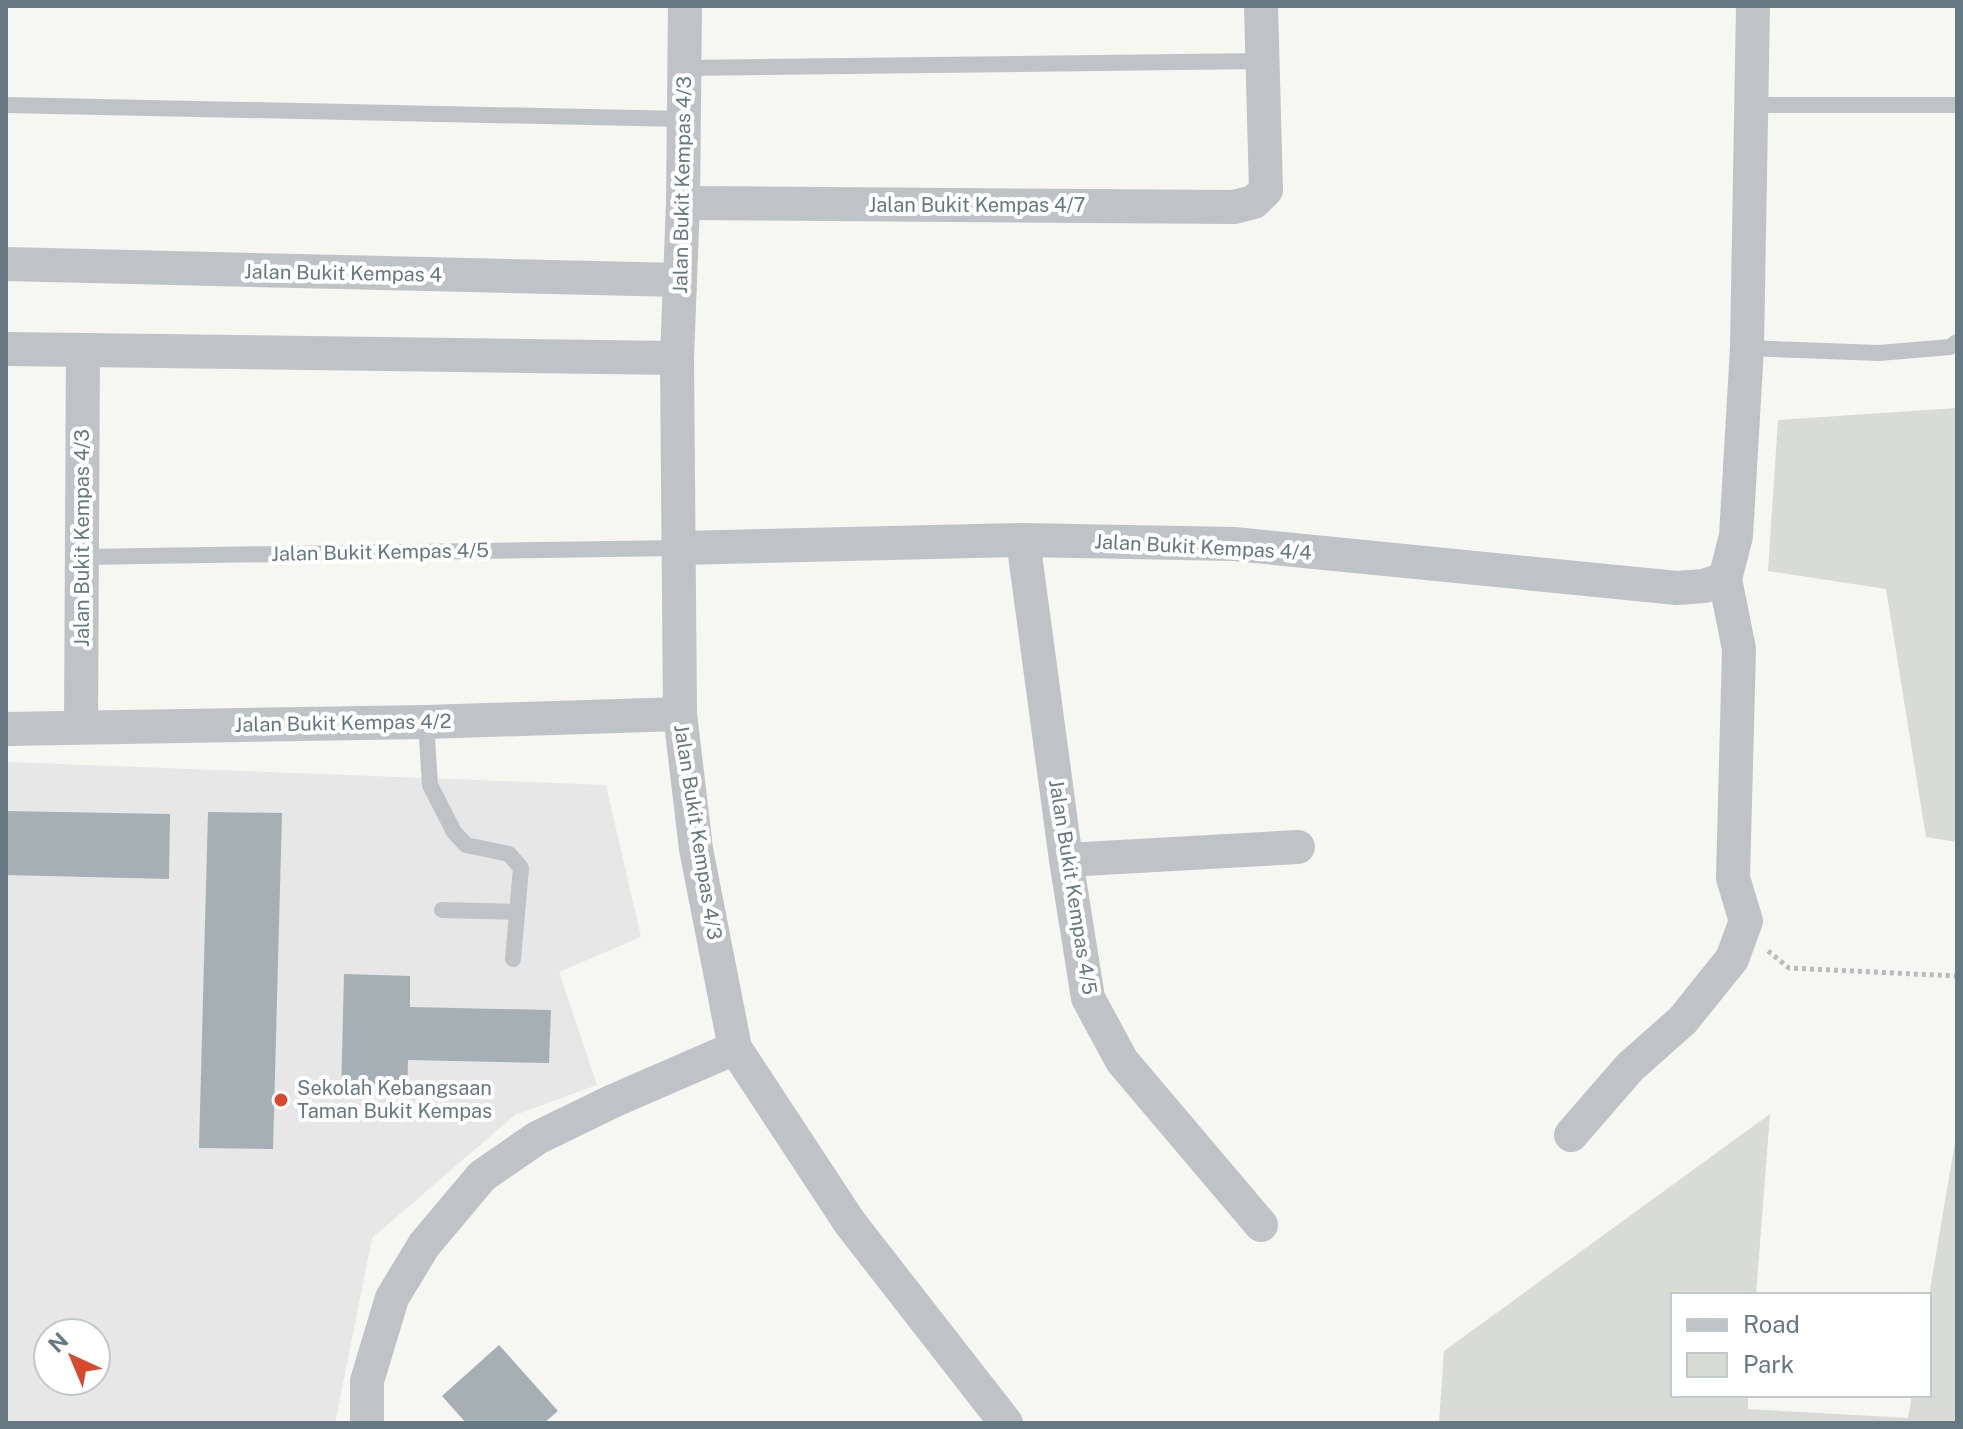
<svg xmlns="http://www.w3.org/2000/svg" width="1963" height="1429" font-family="'Public Sans',sans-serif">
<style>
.built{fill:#e6e7e6;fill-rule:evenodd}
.green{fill:#d8dcd4}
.building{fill:#a6afb3}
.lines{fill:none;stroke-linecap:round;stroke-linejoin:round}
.path{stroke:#b9bcbe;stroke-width:5;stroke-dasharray:4 4;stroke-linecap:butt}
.service{stroke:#bfc3c6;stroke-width:16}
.minor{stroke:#bfc3c6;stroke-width:34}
.poi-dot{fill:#d94930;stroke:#fff;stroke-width:3}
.labels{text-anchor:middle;stroke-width:8;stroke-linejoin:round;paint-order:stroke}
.street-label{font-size:20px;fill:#667882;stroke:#fff}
.poi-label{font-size:20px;fill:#667882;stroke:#fff;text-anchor:start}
</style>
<rect width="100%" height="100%" fill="#f6f6f3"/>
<!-- built -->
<path class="built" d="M6,762L606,785L641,937L559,972L597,1085L515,1115L372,1238L335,1423H6ZM48,1333H96V1381H48Z"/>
<!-- green -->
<g class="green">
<path d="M1957,408V842L1926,837L1886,589L1768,571L1778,420Z"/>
<path d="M1770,1114L1756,1295H1673V1395H1748V1409L1908,1418L1912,1395H1929V1295L1957,1131V1423H1439L1444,1351Z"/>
</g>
<!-- building -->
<g class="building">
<path d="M6,811L170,814L169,879L6,875Z"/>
<path d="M208,812L282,813L273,1149L199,1148Z"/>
<path d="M344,974L410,976V1007L551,1010L549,1063L408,1060L407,1097L341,1096Z"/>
<path d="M499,1345L558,1411L544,1423H466L442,1396Z"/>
</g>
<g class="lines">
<!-- path -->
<path class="path" d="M1768,951L1789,968L1957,976"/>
<!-- service -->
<g class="service">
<path d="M685,68L1263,61"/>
<path d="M6,105L684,119"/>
<path d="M1752,105H1957"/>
<path d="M1747,348L1879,353L1950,347L1957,342"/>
<path d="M81,557L679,548"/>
<path d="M426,722L430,785L454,832L466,845L509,854L521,868L513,959"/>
<path d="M442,910L517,912"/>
</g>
<!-- minor -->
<g class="minor">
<path d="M685,6L683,203L677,358L680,714L696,849L735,1048L850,1223L1006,1423"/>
<path d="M683,203L1234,207L1254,202L1266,190L1261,6"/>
<path d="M6,264L680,280"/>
<path d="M6,349L677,358"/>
<path d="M1023,540L1066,860L1088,998L1122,1061L1261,1225"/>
<path d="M679,548L1023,540L1234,544L1677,588L1704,586L1725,579"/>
<path d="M81,727L83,350"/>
<path d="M6,729L426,722L680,714"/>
<path d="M1066,860L1298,847"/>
<path d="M1571,1135L1630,1067L1683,1020L1732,959L1746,921L1733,878L1739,649L1725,579L1736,536L1747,348L1753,6"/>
<path d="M367,1423V1381L392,1298L424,1245L482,1176L537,1138L613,1101L735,1048"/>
</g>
</g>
<!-- markers -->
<circle class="poi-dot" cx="281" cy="1100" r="8"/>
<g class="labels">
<!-- street labels -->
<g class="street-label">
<text transform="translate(682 185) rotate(-89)" y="7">Jalan Bukit Kempas 4/3</text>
<text x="977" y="212">Jalan Bukit Kempas 4/7</text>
<text transform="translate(343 273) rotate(1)" y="7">Jalan Bukit Kempas 4</text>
<text transform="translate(82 538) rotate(-90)" y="7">Jalan Bukit Kempas 4/3</text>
<text transform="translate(1203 547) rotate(3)" y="7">Jalan Bukit Kempas 4/4</text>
<text transform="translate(380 552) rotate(-1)" y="7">Jalan Bukit Kempas 4/5</text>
<text transform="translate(343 723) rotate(-1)" y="7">Jalan Bukit Kempas 4/2</text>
<text transform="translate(698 832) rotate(81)" y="7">Jalan Bukit Kempas 4/3</text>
<text transform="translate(1073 887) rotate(81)" y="7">Jalan Bukit Kempas 4/5</text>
</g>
<!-- poi labels -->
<g class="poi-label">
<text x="297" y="1095">Sekolah Kebangsaan<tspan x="297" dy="23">Taman Bukit Kempas</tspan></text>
</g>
</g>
<!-- border -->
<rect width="1963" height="1429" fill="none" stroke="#667882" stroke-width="16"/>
<!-- legend -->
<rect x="1671" y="1293" width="260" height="104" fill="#ffffff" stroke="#c2c9cd" stroke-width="2"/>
<rect x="1687" y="1319" width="40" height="12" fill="#bfc3c6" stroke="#c2c9cd" stroke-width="2"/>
<text x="1743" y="1333" font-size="24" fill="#667882">Road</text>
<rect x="1687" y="1353" width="40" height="24" fill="#d8dcd4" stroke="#c2c9cd" stroke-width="2"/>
<text x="1743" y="1373" font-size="24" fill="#667882">Park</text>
<!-- north arrow -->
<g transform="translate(72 1357) rotate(316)"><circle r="38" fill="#ffffff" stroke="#c2c9cd" stroke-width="2"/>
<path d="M0-6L14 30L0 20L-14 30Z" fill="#d94930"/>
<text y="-12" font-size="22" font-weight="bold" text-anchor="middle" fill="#667882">N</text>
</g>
</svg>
